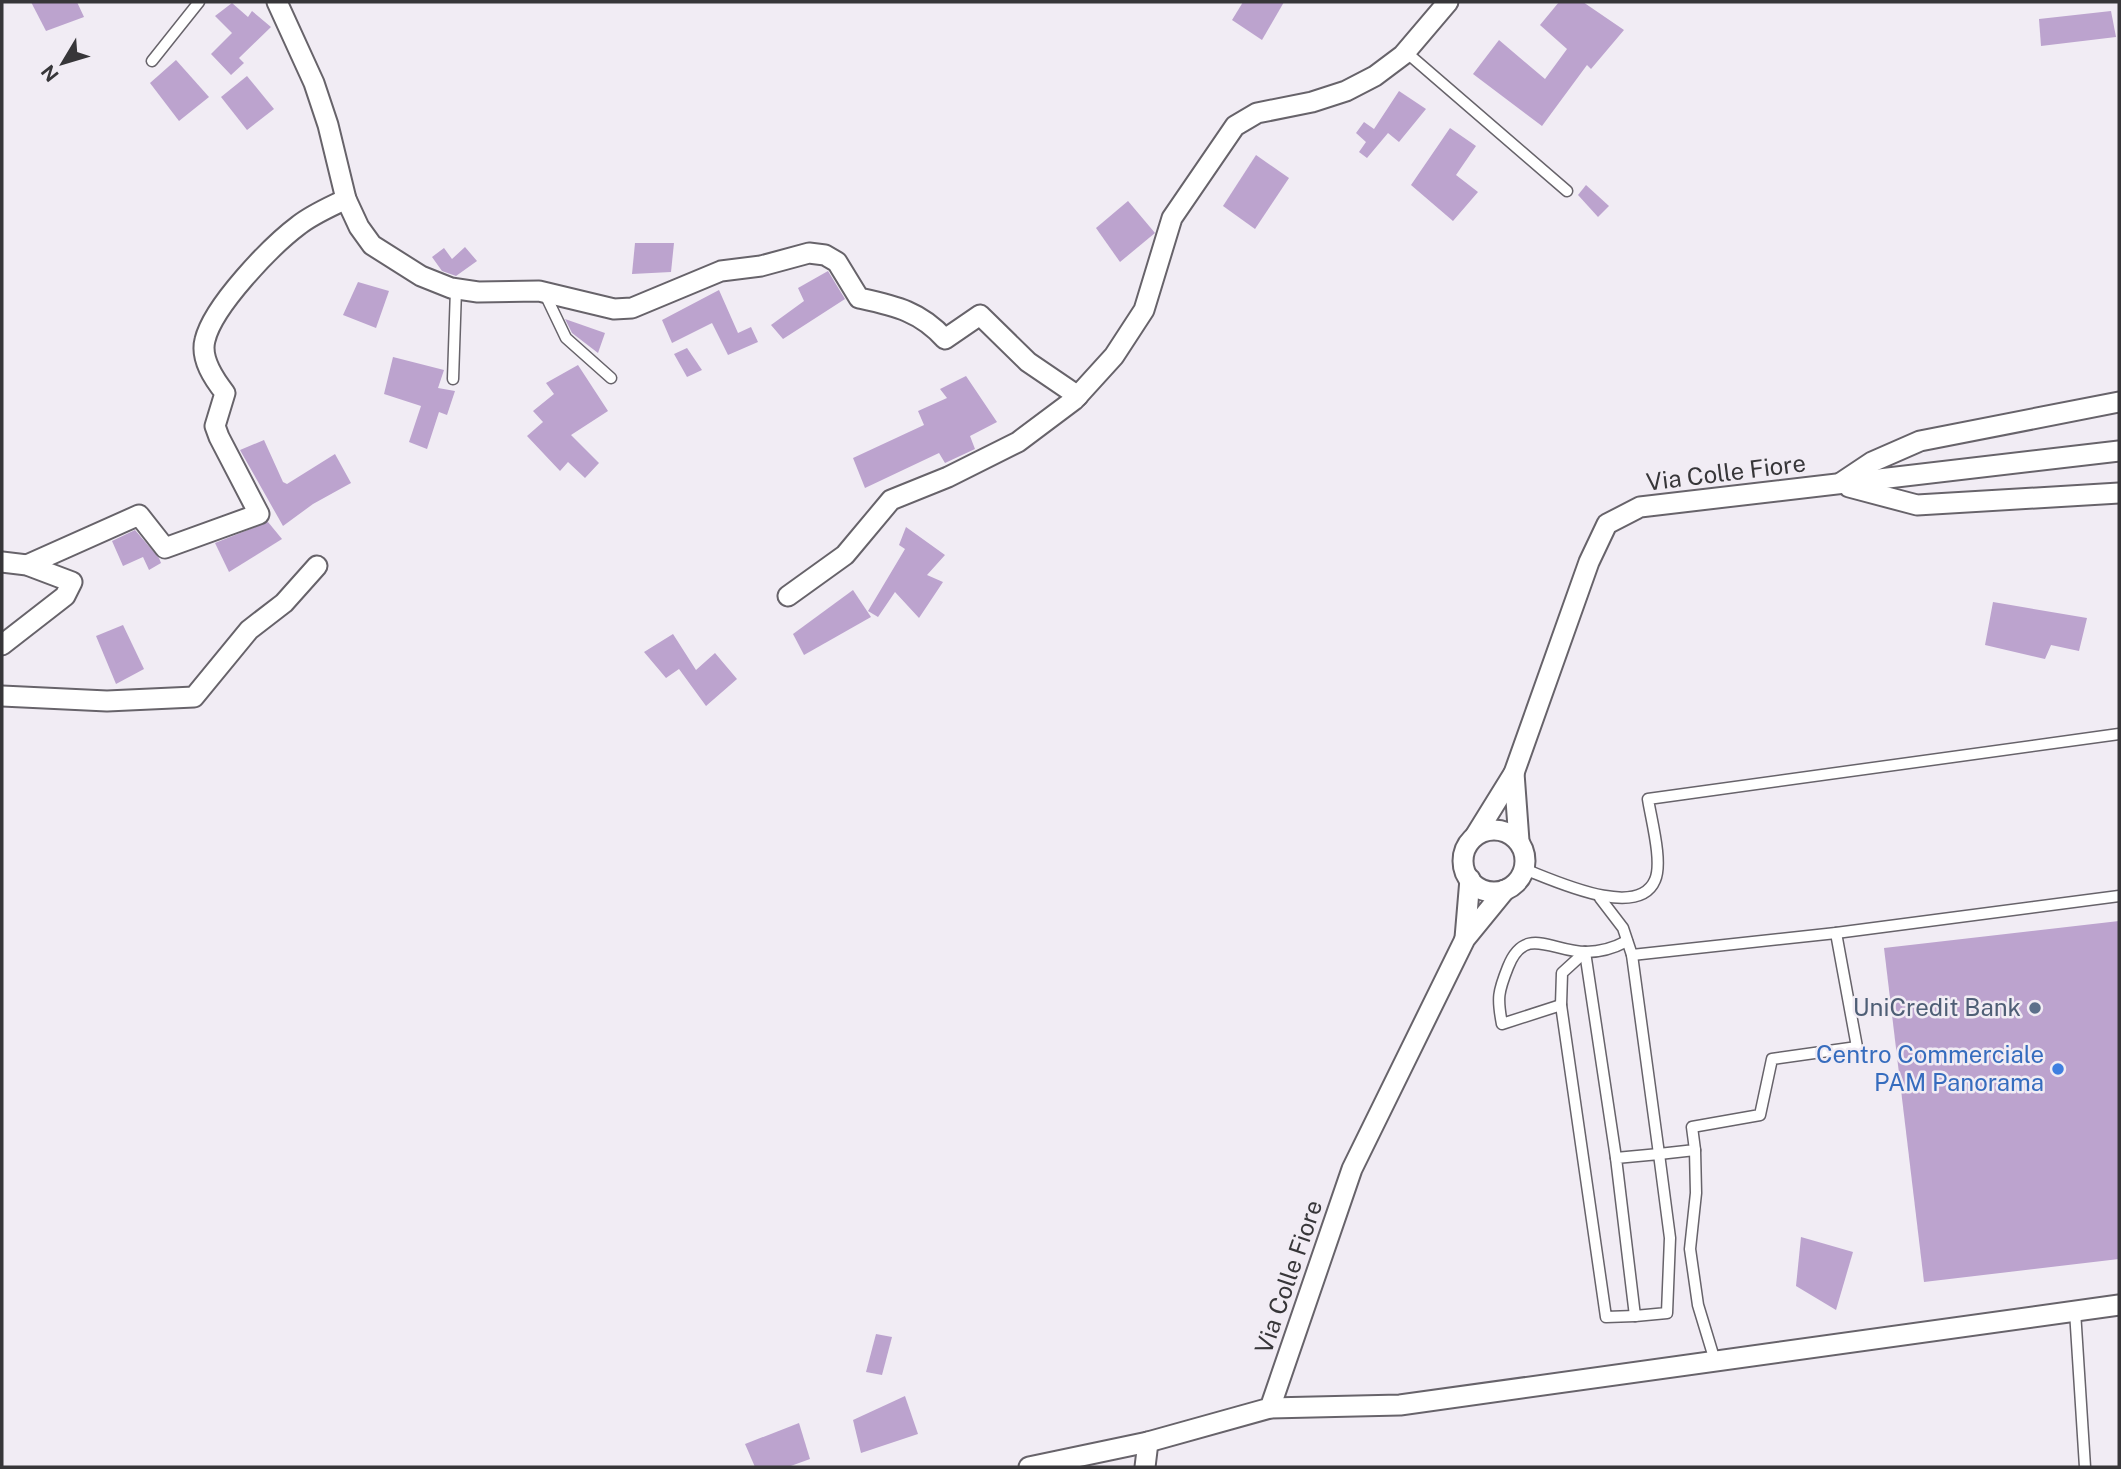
<svg xmlns="http://www.w3.org/2000/svg" width="2121" height="1469" font-family="'Public Sans',sans-serif">
<style>
.building{fill:#bca3ce}
.lines{fill:none;stroke-linecap:round;stroke-linejoin:round}
.service-casing{stroke:#67636a;stroke-width:13}
.minor-casing{stroke:#67636a;stroke-width:23}
.service{stroke:#fff;stroke-width:10}
.minor{stroke:#fff;stroke-width:19}
.service-dot{fill:#5c6f8a;stroke:#f1ecf4;stroke-width:2.5}
.shop-dot{fill:#3f7fe0;stroke:#f1ecf4;stroke-width:2.5}
.labels{text-anchor:middle;stroke-width:5;stroke-linejoin:round;paint-order:stroke}
.street-label{font-size:24px;fill:#373639;stroke:#f1ecf4}
.service-label{font-size:24px;fill:#4e5e75;stroke:#f1ecf4;text-anchor:end}
.shop-label{font-size:24px;fill:#366cbe;stroke:#f1ecf4;text-anchor:end}
</style>
<rect width="100%" height="100%" fill="#f1ecf4"/>
<!-- building -->
<g class="building">
<path d="M31,2H77L84,17L46,31Z"/>
<path d="M1243,2H1284L1262,40L1232,20Z"/>
<path d="M1559,2H1583L1624,30L1591,69L1587,65L1542,126L1473,74L1499,40L1545,79L1567,49L1540,25Z"/>
<path d="M232,3L248,17L252,11L271,27L239,58L244,63L231,75L211,54L232,33L215,16Z"/>
<path d="M2111,11L2116,37L2041,46L2039,19Z"/>
<path d="M176,60L209,97L179,121L150,83Z"/>
<path d="M247,76L274,109L247,130L221,97Z"/>
<path d="M1399,91L1426,109L1399,142L1388,133L1367,158L1359,152L1366,142L1356,133L1364,122L1374,129Z"/>
<path d="M1450,128L1476,146L1456,175L1478,192L1453,221L1411,185Z"/>
<path d="M1256,155L1289,178L1255,229L1223,206Z"/>
<path d="M1586,185L1609,206L1598,217L1578,195Z"/>
<path d="M1128,201L1155,233L1120,262L1096,228Z"/>
<path d="M635,243H674L671,272L632,274Z"/>
<path d="M465,247L477,261L456,276L442,271L432,257L444,248L452,259Z"/>
<path d="M828,271L845,299L783,339L771,325L804,301L798,288Z"/>
<path d="M358,282L389,291L376,328L343,315Z"/>
<path d="M719,290L738,333L751,327L758,342L728,355L712,323L672,343L662,320Z"/>
<path d="M565,319L605,333L598,353L572,333Z"/>
<path d="M687,348L702,370L687,377L674,354Z"/>
<path d="M393,357L444,370L438,388L455,391L447,415L439,412L427,449L409,442L421,406L384,394Z"/>
<path d="M578,365L608,411L571,435L599,463L585,478L568,462L560,471L527,436L543,422L533,411L554,394L546,383Z"/>
<path d="M966,376L997,422L970,436L975,449L945,463L939,453L865,488L853,458L924,425L918,411L947,398L940,389Z"/>
<path d="M264,440L283,482L287,484L335,454L351,483L313,504L283,526L240,450Z"/>
<path d="M268,522L282,539L229,572L215,543Z"/>
<path d="M906,527L945,555L927,575L943,582L919,618L895,592L878,617L868,611L905,549L899,545Z"/>
<path d="M135,530L159,558L161,563L149,570L143,557L123,566L112,541Z"/>
<path d="M853,590L871,617L804,655L793,634Z"/>
<path d="M1993,602L2087,618L2079,651L2051,645L2045,659L1985,645Z"/>
<path d="M123,625L144,669L116,684L96,636Z"/>
<path d="M673,634L696,670L715,653L737,679L706,706L679,669L666,678L644,652Z"/>
<path d="M2119,921V1259L1924,1282L1884,948Z"/>
<path d="M1801,1237L1853,1252L1836,1310L1796,1286Z"/>
<path d="M876,1334L892,1337L882,1375L866,1372Z"/>
<path d="M905,1396L918,1434L861,1453L853,1420Z"/>
<path d="M799,1423L810,1459L788,1467H755L745,1444Z"/>
</g>
<g class="lines">
<!-- service casing -->
<g class="service-casing">
<g id="service">
<path d="M1406,52L1567,191"/>
<path d="M152,61L199,2"/>
<path d="M544,292L566,338L611,378"/>
<path d="M453,379L456,289"/>
<path d="M1524,869C1551,879 1638,921 1655,880C1663,862 1651,819 1648,799L2119,734"/>
<path d="M1600,898L1623,928L1632,955L1659,1154L1695,1150L1692,1127L1760,1115L1772,1059L1857,1047L1836,933"/>
<path d="M1585,952L1562,973L1561,1005L1606,1317L1635,1316"/>
<path d="M1585,952L1616,1158"/>
<path d="M1632,955L1836,933L2119,896"/>
<path d="M1561,1005L1502,1024C1497,998 1498,992 1508,967C1525,924 1552,952 1586,952C1601,952 1614,948 1627,941"/>
<path d="M1695,1150L1696,1193L1690,1249L1698,1305L1715,1361"/>
<path d="M1659,1154L1670,1238L1667,1313L1635,1316L1616,1158Z"/>
<path d="M2075,1311L2085,1467"/>
</g>
</g>
<!-- minor casing -->
<g class="minor-casing">
<g id="minor">
<path d="M277,2L314,83L328,125L346,199L359,227L372,245L421,276L451,288L478,292L539,291L614,309L632,308L721,271L761,266L809,253L825,255L837,262L859,298C895,306 920,311 945,339L980,315L1028,362L1078,396"/>
<path d="M1842,482L1872,462L1920,441L2119,402"/>
<path d="M1849,487L1917,505L2119,493"/>
<path d="M2,562L27,565L72,582L65,596L2,645"/>
<path d="M27,565L139,515L165,548L259,514L219,437L215,426L225,393C214,379 200,359 205,340C213,306 271,246 299,225C313,214 330,207 346,199"/>
<path d="M788,596L845,555L891,500L948,477L1018,442L1074,400L1114,356L1144,310L1172,218L1235,126L1257,113L1312,102L1346,91L1375,76L1403,55L1448,2"/>
<path d="M2,696L107,701L194,697L249,630L284,603L317,566"/>
<path d="M1514,773L1519,841"/>
<circle cx="1494" cy="861" r="31"/>
<path d="M1475,836L1514,773L1589,562L1607,524L1640,507L2119,451"/>
<path d="M1465,938L1470,879"/>
<path d="M1270,1408L1400,1405L2119,1305"/>
<path d="M1029,1467L1148,1442L1270,1408L1352,1169L1465,939L1505,890"/>
<path d="M1145,1467L1148,1442"/>
</g>
</g>
<!-- service -->
<use href="#service" class="service"/>
<!-- minor -->
<use href="#minor" class="minor"/>
</g>
<!-- markers -->
<circle class="service-dot" cx="2035" cy="1008" r="7"/>
<circle class="shop-dot" cx="2058" cy="1069" r="7"/>
<g class="labels">
<!-- street labels -->
<g class="street-label">
<text transform="translate(1726 473) rotate(-7)" y="8">Via Colle Fiore</text>
<text transform="translate(1289 1277) rotate(-71)" y="8">Via Colle Fiore</text>
</g>
<!-- service labels -->
<g class="service-label">
<text x="2021" y="1016">UniCredit Bank</text>
</g>
<!-- shop labels -->
<g class="shop-label">
<text x="2044" y="1063">Centro Commerciale<tspan x="2044" dy="28">PAM Panorama</tspan></text>
</g>
</g>
<!-- border -->
<rect width="2121" height="1469" fill="none" stroke="#373639" stroke-width="7"/>
<!-- north arrow -->
<g transform="translate(63 63) rotate(232)" stroke="#f1ecf4" stroke-width="5" paint-order="stroke">
<path d="M0-5L12 26L0 18L-12 26Z" fill="#373639"/>
<text y="-10" font-size="19" font-weight="bold" text-anchor="middle" fill="#373639">N</text>
</g>
</svg>
